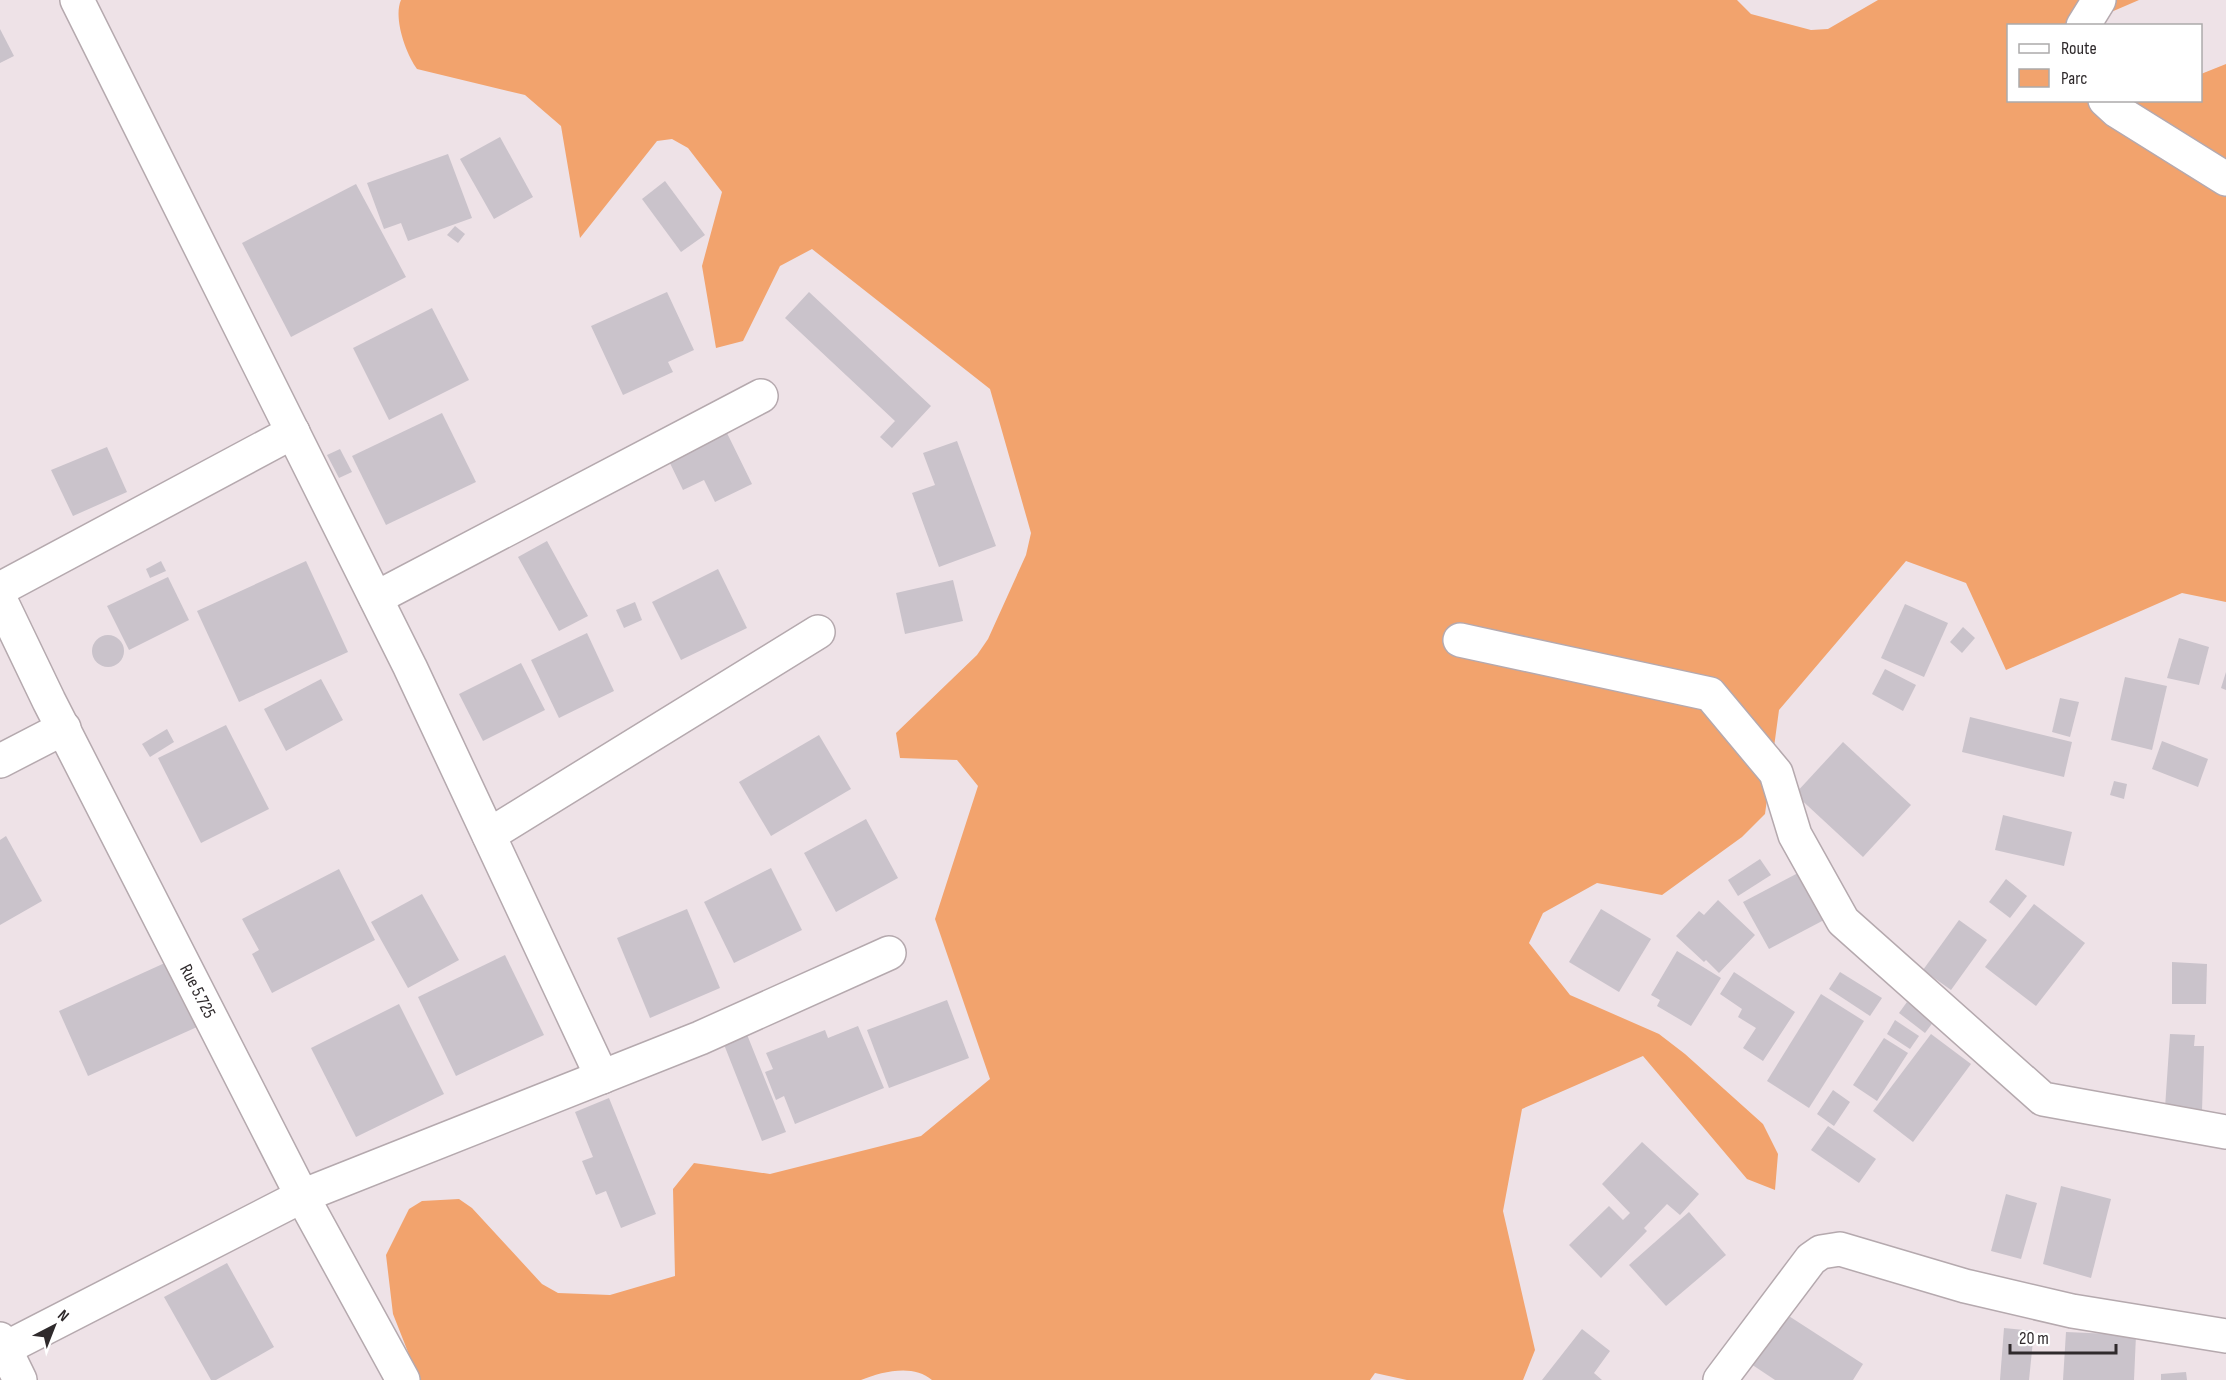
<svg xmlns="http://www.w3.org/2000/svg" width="2226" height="1380" font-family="'Sofia Sans Condensed',sans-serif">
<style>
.green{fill:#f2a36d}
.building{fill:#cac3cb}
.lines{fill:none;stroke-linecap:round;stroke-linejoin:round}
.street-casing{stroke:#b5a9ae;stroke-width:36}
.street{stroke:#fff;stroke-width:33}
.labels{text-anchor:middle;stroke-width:5;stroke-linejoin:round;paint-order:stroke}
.street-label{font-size:18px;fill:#2f2a2c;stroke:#fff}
</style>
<rect width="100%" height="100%" fill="#eee2e7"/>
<!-- green -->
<path class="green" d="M401,0H1737L1751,14L1811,30L1828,29L1878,0H2139L2081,25L2008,26V100H2200L2201,74L2226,64V602L2182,593L2006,670L1966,583L1906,561L1779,710L1765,814L1742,837L1662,895L1597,883L1543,913L1529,943L1570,995L1659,1034L1685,1054L1763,1124L1778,1154L1775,1190L1747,1179L1643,1056L1522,1109L1503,1211L1535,1350L1523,1380H1407L1375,1373L1370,1380H932C914,1364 883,1371 861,1380H419L393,1314L386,1255L409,1209L422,1201L459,1199L472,1208L542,1284L558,1293L610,1295L675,1276L673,1189L694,1163L770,1174L921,1136L990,1079L935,919L978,786L957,760L900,758L896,733L977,655L988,639L1026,555L1031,533L990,389L812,249L780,266L743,341L716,348L702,266L722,192L688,148L672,139L657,141L580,238L561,126L525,95L417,69C406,54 393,18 401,0Z"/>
<!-- building -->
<g class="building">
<path d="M0,29L14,56L0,63Z"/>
<path d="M500,137L533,197L494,219L460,159Z"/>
<path d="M448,154L472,218L408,241L401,223L384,229L367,183Z"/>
<path d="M665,181L705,235L681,252L642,199Z"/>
<path d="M356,184L406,277L291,337L242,243Z"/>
<path d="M455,226L465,234L458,243L447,235Z"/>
<path d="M667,292L694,350L668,362L673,372L623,395L591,326Z"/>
<path d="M809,292L931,406L892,448L880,437L895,421L785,318Z"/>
<path d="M432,308L469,380L389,420L353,348Z"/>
<path d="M442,413L476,482L386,525L352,456Z"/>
<path d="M725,429L752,484L715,502L704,480L683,490L667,457Z"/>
<path d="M957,441L996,546L939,567L912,493L935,485L923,453Z"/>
<path d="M107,447L127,492L73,516L51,470Z"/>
<path d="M340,449L352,472L339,478L327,455Z"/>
<path d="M547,541L588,616L559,631L518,557Z"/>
<path d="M161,561L166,571L150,578L146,569Z"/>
<path d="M306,561L348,652L239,702L197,611Z"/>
<path d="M718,569L747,628L681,660L652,602Z"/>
<path d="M168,577L189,620L129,650L107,606Z"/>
<path d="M953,580L963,621L905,634L896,593Z"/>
<path d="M635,602L642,620L624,628L616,610Z"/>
<path d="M1905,604L1948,623L1924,677L1881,658Z"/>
<path d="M1963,627L1975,638L1962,653L1950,642Z"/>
<path d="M587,633L614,691L559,718L531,660Z"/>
<circle cx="108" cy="651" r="16"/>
<path d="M2179,638L2209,647L2199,685L2167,678Z"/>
<path d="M521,663L545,710L483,741L459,694Z"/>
<path d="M1885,669L1916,685L1903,711L1872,694Z"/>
<path d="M2226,672V690L2221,688Z"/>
<path d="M2125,677L2167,686L2152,750L2111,740Z"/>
<path d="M321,679L343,720L286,751L264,709Z"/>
<path d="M2060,698L2079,702L2070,737L2052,732Z"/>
<path d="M1970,717L2072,742L2064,777L1962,752Z"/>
<path d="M226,725L269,809L201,843L158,758Z"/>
<path d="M167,729L174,742L150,757L142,744Z"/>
<path d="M819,735L851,789L771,836L739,782Z"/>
<path d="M2162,741L2208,759L2198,787L2152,769Z"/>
<path d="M1843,742L1911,805L1863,857L1795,794Z"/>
<path d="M2114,781L2127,784L2124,799L2110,795Z"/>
<path d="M2003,815L2072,832L2064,866L1995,850Z"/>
<path d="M866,819L898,878L836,912L804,853Z"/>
<path d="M6,836L42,901L0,925V840Z"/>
<path d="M1760,859L1771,875L1738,896L1728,880Z"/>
<path d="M771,868L802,930L734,963L704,902Z"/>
<path d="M339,869L375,940L272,993L252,954L259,950L242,919Z"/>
<path d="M1798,873L1824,920L1769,949L1743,902Z"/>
<path d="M2006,879L2027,896L2010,918L1989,902Z"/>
<path d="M422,894L459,960L408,988L371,922Z"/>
<path d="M1718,900L1755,935L1719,973L1706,960L1704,962L1676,936L1699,911L1704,915Z"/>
<path d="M2034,904L2085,943L2036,1006L1985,967Z"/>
<path d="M687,909L720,988L650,1018L617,938Z"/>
<path d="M1601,909L1651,939L1619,992L1569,962Z"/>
<path d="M1959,920L1987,940L1951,990L1923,970Z"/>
<path d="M1677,951L1721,978L1691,1026L1657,1006L1660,1000L1651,995Z"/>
<path d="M505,955L544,1035L456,1076L418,997Z"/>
<path d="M167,962L197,1027L88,1076L59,1011Z"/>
<path d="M2172,962L2207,964L2206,1004H2172Z"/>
<path d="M1734,972L1795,1012L1763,1061L1743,1048L1756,1028L1738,1017L1742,1009L1720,994Z"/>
<path d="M1840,972L1882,998L1870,1016L1829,989Z"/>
<path d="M1821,994L1864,1021L1809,1108L1767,1081Z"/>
<path d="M947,1000L969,1058L889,1088L867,1030Z"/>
<path d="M1907,1002L1934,1021L1925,1033L1899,1013Z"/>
<path d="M399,1004L444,1094L356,1137L311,1048Z"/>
<path d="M1895,1020L1919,1036L1910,1049L1887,1034Z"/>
<path d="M858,1026L884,1088L795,1124L784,1096L776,1100L765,1072L773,1069L766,1053L825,1030L828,1038Z"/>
<path d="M746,1032L786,1132L762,1141L723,1042Z"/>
<path d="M1931,1034L1971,1064L1913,1142L1873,1111Z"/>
<path d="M2170,1034L2195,1035L2194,1046H2204L2202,1111L2165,1108Z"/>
<path d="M1884,1038L1908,1053L1877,1101L1853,1085Z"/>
<path d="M1833,1090L1850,1102L1834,1126L1817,1114Z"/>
<path d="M609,1098L656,1214L621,1228L606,1191L596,1195L582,1161L593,1157L575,1112Z"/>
<path d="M1828,1126L1876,1159L1859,1183L1811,1150Z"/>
<path d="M1642,1142L1699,1194L1680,1215L1667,1204L1644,1228L1647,1231L1601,1278L1569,1245L1609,1206L1623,1220L1630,1213L1602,1184Z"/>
<path d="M2061,1186L2111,1199L2091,1278L2043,1264Z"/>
<path d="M2006,1194L2037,1203L2021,1259L1991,1251Z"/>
<path d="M1689,1212L1726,1255L1666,1306L1629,1265Z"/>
<path d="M227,1263L274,1347L216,1380H211L164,1297Z"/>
<path d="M1778,1309L1863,1364L1853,1380H1775L1745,1360Z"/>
<path d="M2004,1328L2034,1331L2029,1380H2000Z"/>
<path d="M1582,1329L1610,1351L1594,1373L1602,1380H1542Z"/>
<path d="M2066,1332L2136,1335L2134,1380H2063Z"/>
<path d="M2186,1372L2187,1380H2161V1374Z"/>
</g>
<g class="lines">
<!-- street casing -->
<g class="street-casing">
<g id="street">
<path d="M77,0L410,667L602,1077"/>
<path d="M2083,26L2099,0"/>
<path d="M2105,100L2117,111L2226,179"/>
<path d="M0,589L293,432"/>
<path d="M376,598L761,396"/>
<path d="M0,599L49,701L302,1196L403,1380"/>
<path d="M1460,640L1710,694L1776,773L1795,835L1843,921L2043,1099L2226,1132"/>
<path d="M0,761L64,728"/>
<path d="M489,835L818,632"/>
<path d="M0,1339L20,1380"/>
<path d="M0,1351L302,1196L700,1038L889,953"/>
<path d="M1720,1380L1811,1259L1821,1252L1840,1249L1965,1286L2072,1311L2226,1336"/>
</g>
</g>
<!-- street -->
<use href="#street" class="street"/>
</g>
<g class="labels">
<!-- street labels -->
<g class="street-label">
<text transform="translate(198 991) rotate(63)" y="6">Rue 5.725</text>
</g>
</g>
<!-- legend -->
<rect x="2007" y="24" width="195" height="78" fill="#ffffff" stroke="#acaaab" stroke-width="1.5"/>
<rect x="2019" y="44" width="30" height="9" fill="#ffffff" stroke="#acaaab" stroke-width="1.5"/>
<text x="2061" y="54" font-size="18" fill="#2f2a2c">Route</text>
<rect x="2019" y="69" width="30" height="18" fill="#f2a36d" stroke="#acaaab" stroke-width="1.5"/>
<text x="2061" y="84" font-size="18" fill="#2f2a2c">Parc</text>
<!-- north arrow -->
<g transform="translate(54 1326) rotate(42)" stroke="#ffffff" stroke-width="4.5" paint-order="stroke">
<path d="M0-4.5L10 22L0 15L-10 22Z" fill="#2f2a2c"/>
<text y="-9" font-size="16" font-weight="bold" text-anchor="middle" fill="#2f2a2c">N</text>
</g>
<!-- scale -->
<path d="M2010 1344v9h106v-9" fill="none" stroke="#2f2a2c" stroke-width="3"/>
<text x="2019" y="1344" font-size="18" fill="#2f2a2c" stroke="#ffffff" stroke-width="4.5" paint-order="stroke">20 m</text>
</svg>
